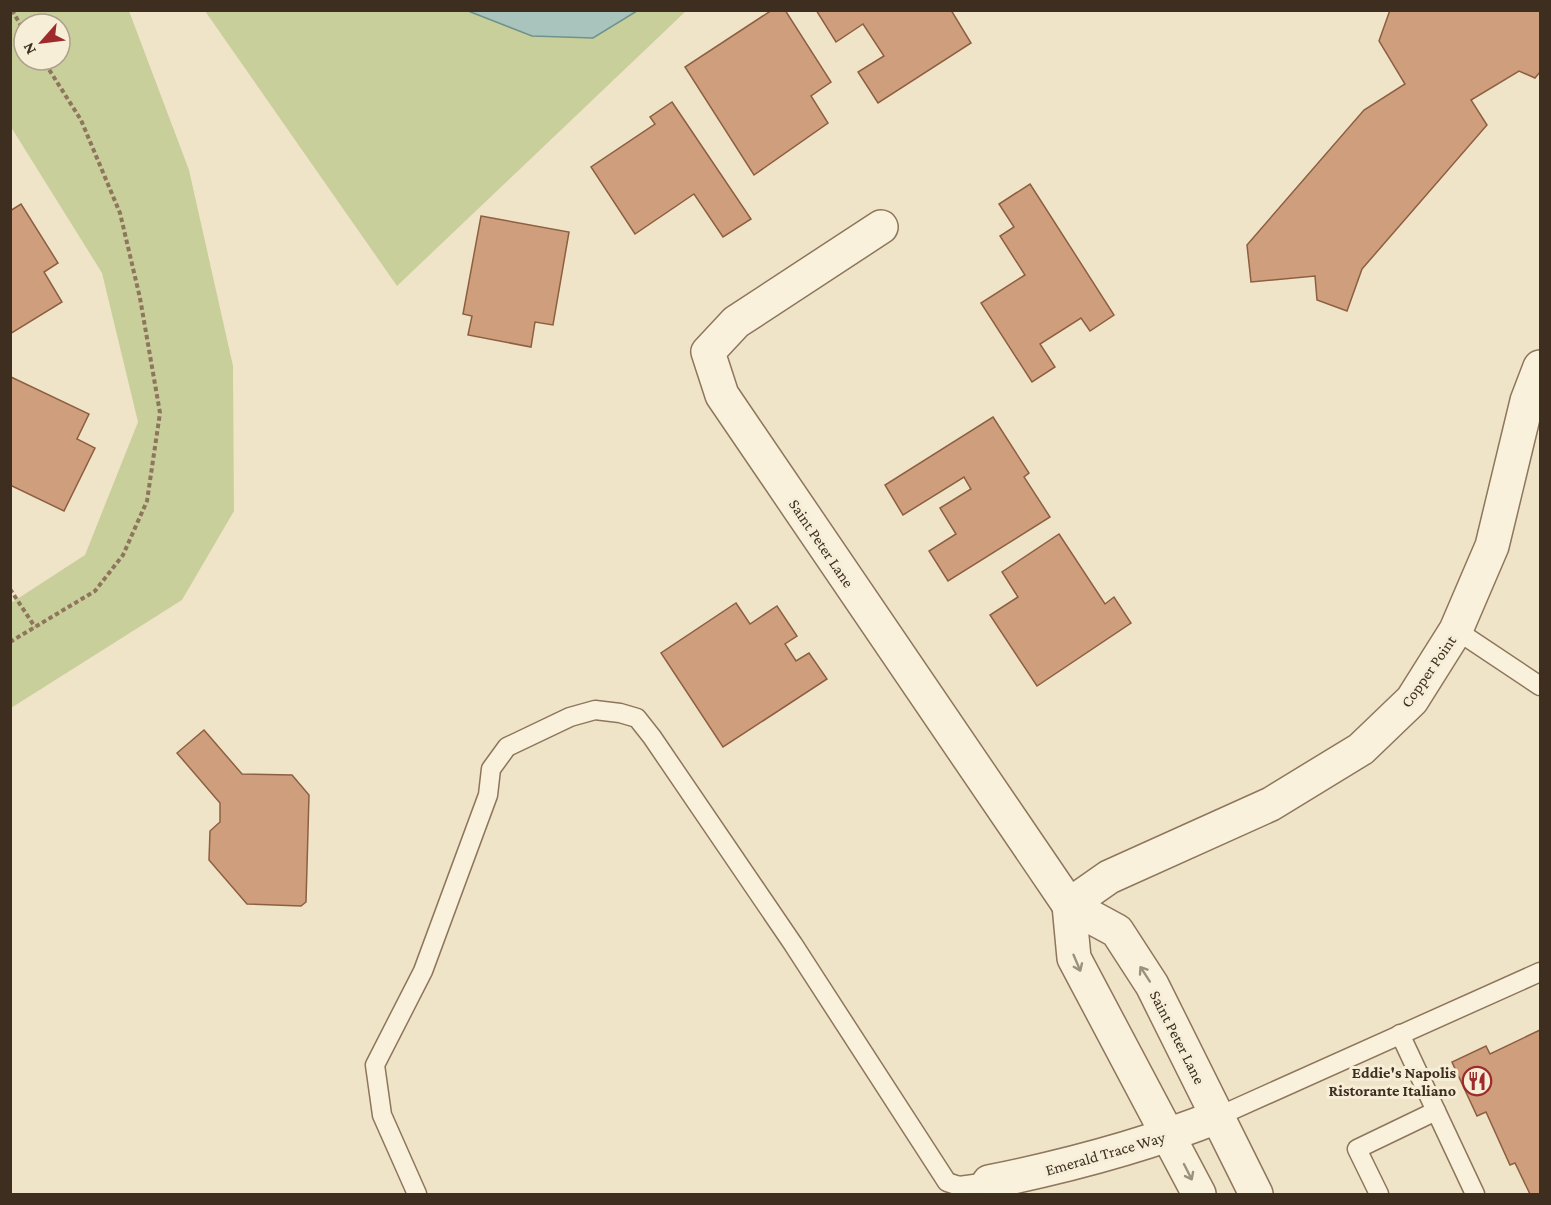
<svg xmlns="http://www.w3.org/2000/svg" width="1551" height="1205" font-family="'Crimson Pro',serif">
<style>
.green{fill:#c9cf9b;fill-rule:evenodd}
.water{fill:#a9c4bc;stroke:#6f938a;stroke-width:1.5}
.building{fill:#cf9f7d;stroke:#8d5f41;stroke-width:1.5}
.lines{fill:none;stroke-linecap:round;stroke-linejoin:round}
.service-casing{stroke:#8d765c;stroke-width:21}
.minor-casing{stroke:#8d765c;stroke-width:36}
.path{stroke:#8d765c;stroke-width:4;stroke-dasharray:4.5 3;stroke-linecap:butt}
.service{stroke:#faf1dc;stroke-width:18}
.minor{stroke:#faf1dc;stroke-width:33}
.oneway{stroke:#9c907e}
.labels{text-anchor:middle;stroke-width:6;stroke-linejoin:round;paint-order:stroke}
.street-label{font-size:16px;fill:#3d2e20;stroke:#f7eed8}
.poi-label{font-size:16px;font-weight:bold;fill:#3d2e20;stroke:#f7eed8;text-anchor:end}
</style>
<rect width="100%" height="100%" fill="#f0e4c8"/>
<!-- green -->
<g class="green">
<path d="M11,10L129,11L189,170L233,366L234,511L182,600L11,708V603L85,555L138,422L102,273L11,127ZM24,24H60V60H24Z"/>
<path d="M205,11H686L397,286Z"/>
</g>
<!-- water -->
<path class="water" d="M468,11H637L593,38L532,36Z"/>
<!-- building -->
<g class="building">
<path d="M772,10H785L831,82L811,96L828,123L754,175L685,67Z"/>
<path d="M816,10H951L971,43L878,103L858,72L884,56L863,24L836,42Z"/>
<path d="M1390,10H1540V72L1535,78L1519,71L1471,100L1487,125L1362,269L1347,311L1317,300L1315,276L1251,282L1247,245L1364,110L1405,84L1379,41Z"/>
<path d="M672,102L751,219L723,237L694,194L635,234L591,167L655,124L650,117Z"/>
<path d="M1030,184L1114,315L1090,331L1081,318L1040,344L1055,367L1032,382L981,303L1025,275L1000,236L1014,227L999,204Z"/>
<path d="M21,204L58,263L44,272L62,302L10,334V211Z"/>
<path d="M481,216L569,232L553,325L535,322L531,347L468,335L472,316L463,314Z"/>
<path d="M11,377L89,414L77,439L95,448L64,511L10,485Z"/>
<path d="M993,417L1029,473L1024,477L1050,517L948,581L929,551L956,534L940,508L971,489L964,477L903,515L885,485Z"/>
<path d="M1059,534L1105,604L1114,597L1131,623L1037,686L990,615L1018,597L1002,572Z"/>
<path d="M736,603L750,624L777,606L797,636L785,644L796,661L809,653L827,679L723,747L661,653Z"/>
<path d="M204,730L242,774L292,775L309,795L306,902L301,906L247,904L209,860L210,831L220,822V803L177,753Z"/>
<path d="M1540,1030V1194H1530L1515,1163L1510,1165L1486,1112L1477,1116L1452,1062L1486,1046L1490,1054Z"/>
</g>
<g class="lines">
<!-- service casing -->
<g class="service-casing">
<g id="service">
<path d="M1456,630L1540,686"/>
<path d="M1436,1111L1475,1194"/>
<path d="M1219,1116L1540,972"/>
<path d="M417,1194L382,1115L375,1065L423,971L488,795L491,769L507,747L570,717L595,710L620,713L637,718L652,737L793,944L947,1182L959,1186L989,1182"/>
<path d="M1379,1194L1357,1149L1436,1111L1400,1034"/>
</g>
</g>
<!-- minor casing -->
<g class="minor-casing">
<g id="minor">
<path d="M881,227L736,322L708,352L722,395L1069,905L1117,931L1152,985L1256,1194"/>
<path d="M1069,905L1109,877L1271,804L1361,749L1412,700L1456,630L1492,546L1527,401L1540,367"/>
<path d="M1069,905L1074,958L1199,1194"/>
<path d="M989,1182C1068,1166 1144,1146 1219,1116"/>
</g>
</g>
<!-- path -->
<g class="path">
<path d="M12,10L24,31"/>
<path d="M10,589L35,627"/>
<path d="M10,642L95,591L123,555L147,501L160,413L140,298L120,213L81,120L43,60"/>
</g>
<!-- service -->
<use href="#service" class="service"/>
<!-- minor -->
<use href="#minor" class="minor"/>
</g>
<!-- one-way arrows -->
<defs><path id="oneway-shaft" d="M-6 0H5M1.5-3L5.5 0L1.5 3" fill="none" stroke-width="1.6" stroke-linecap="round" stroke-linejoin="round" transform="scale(1.5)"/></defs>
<g class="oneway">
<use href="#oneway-shaft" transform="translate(1077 963) rotate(67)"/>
<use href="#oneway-shaft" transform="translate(1145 974) rotate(-123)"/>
<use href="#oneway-shaft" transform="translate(1188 1172) rotate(63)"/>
</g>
<!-- icons -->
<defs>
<g id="restaurant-ring" transform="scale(1.5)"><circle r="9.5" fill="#f7eed8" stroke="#9e2a2b" stroke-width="1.5"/><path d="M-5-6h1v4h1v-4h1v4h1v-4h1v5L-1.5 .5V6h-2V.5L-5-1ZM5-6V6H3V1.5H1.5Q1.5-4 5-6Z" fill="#9e2a2b"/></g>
</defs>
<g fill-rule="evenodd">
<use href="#restaurant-ring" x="1477" y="1081"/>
</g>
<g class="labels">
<!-- street labels -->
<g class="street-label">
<text transform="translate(822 543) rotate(56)" y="6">Saint Peter Lane</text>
<text transform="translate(1428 671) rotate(-55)" y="6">Copper Point</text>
<text transform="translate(1178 1037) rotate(63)" y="6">Saint Peter Lane</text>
<text transform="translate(1105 1153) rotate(-16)" y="6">Emerald Trace Way</text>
</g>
<!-- poi labels -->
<g class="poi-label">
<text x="1456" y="1078">Eddie's Napolis<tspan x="1456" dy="18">Ristorante Italiano</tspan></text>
</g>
</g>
<!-- border -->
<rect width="1551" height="1205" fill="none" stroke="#3d2e20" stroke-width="24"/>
<!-- north arrow -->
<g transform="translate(42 42) rotate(242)"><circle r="28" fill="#f7eed8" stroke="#ada18e" stroke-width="1.5"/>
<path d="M0-4.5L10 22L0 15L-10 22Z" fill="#9e2a2b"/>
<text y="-9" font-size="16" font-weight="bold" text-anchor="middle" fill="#3d2e20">N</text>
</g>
</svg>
